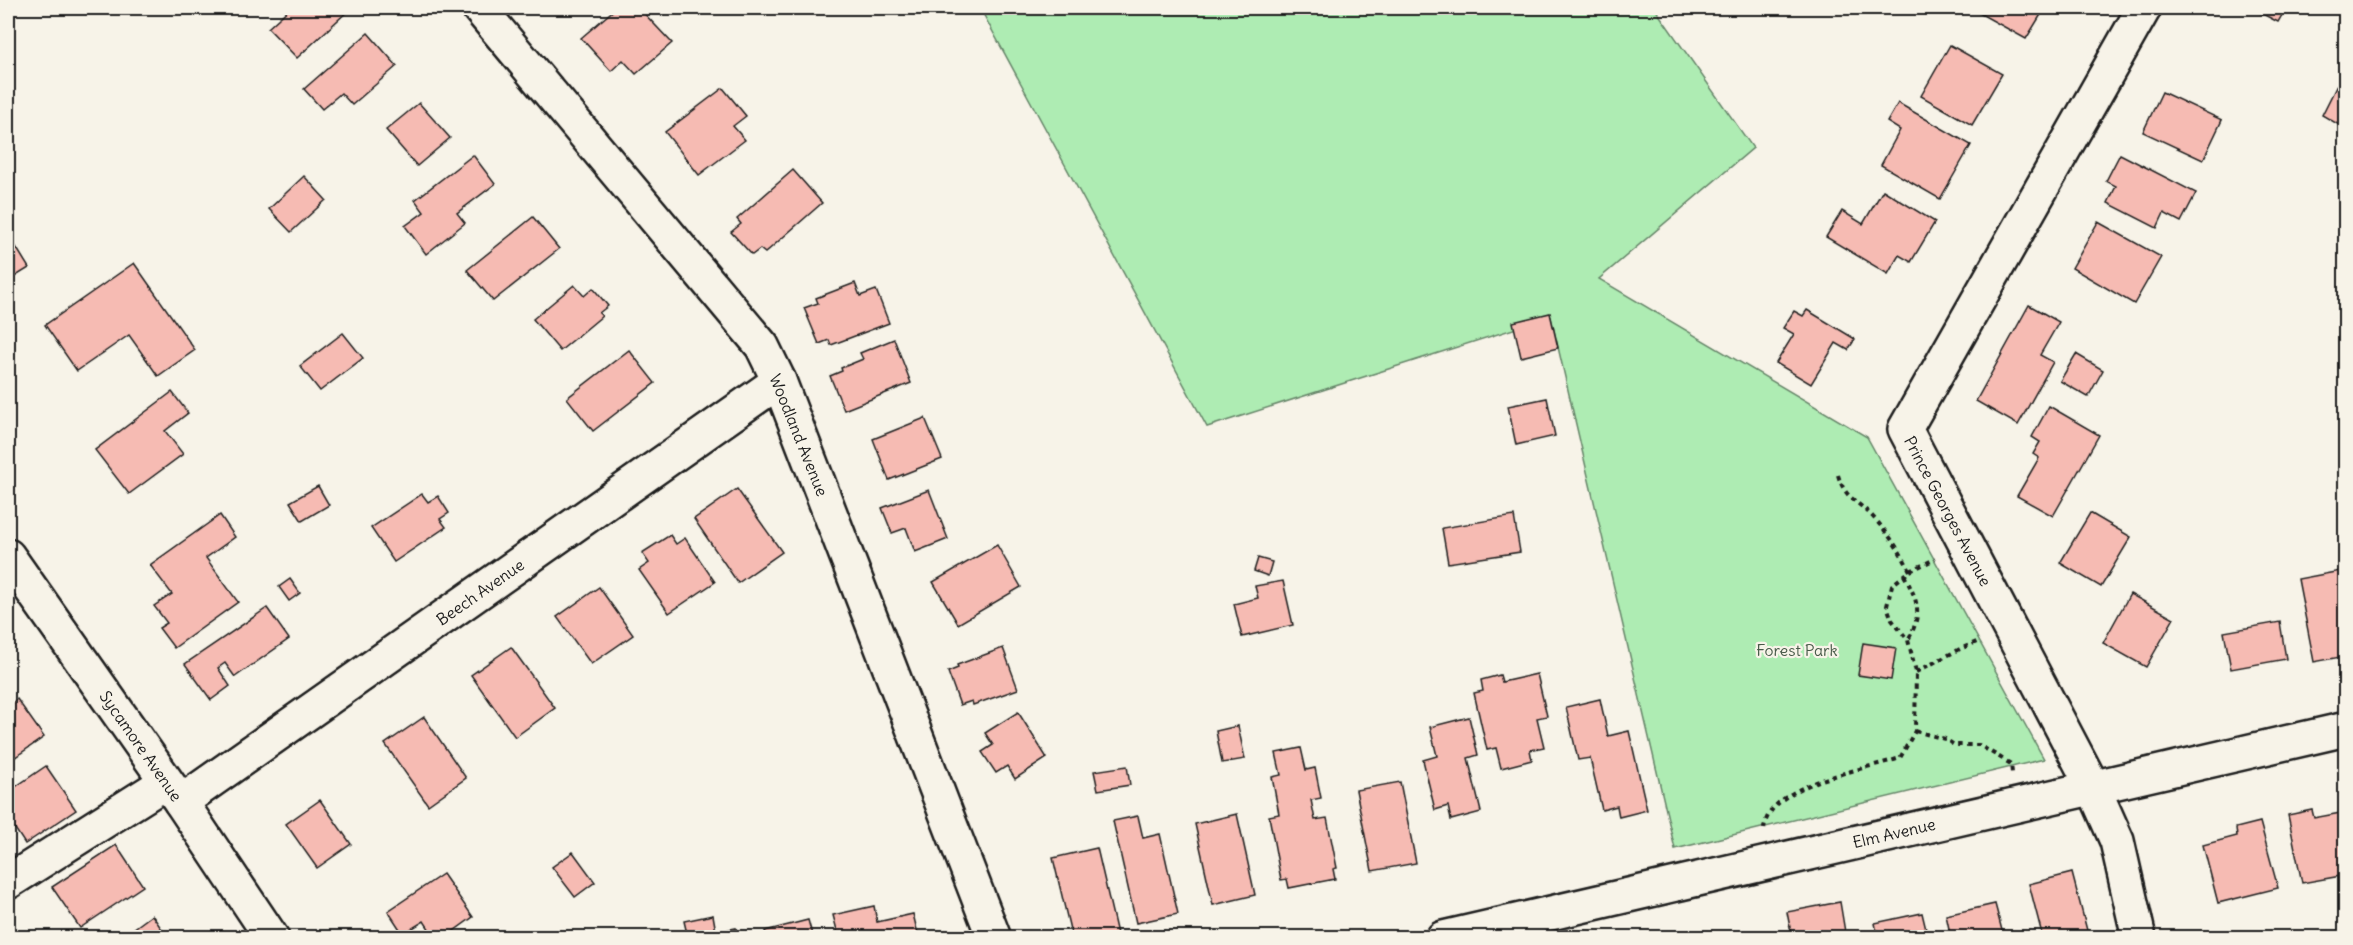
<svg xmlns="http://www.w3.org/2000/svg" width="2353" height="945" font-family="Delius,sans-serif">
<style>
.green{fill:#aeecb3;stroke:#658468;stroke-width:1.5}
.building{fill:#f6bbb3;stroke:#1c1c1c;stroke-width:1.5}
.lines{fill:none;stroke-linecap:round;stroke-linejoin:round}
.minor-casing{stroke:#1c1c1c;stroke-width:38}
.path{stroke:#1c1c1c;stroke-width:4;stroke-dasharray:4.5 4.5;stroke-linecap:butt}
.minor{stroke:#f7f3e8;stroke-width:33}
.labels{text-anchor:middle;stroke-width:4.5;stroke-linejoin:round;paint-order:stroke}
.street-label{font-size:16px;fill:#1c1c1c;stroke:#f7f3e8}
.park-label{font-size:16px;fill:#485a49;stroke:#f7f3e8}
</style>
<rect width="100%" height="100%" fill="#f7f3e8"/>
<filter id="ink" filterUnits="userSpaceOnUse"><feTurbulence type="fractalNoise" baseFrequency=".0167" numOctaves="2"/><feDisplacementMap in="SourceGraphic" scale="12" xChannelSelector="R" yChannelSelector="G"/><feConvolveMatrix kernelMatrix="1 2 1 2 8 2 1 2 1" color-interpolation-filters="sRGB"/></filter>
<g filter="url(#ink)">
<!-- green -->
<path class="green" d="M980,8H1653L1656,10L1753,148L1599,279L1867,437L2044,759L1675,849L1551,317L1207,427Z"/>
<!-- building -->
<g class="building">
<path d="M290,8H351L297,58L268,28Z"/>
<path d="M616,8H639L672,43L636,74L623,60L611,71L581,38Z"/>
<path d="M1970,8H2045L2026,39Z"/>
<path d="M2251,8H2286L2278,22Z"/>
<path d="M368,33L397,66L352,105L341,93L322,109L304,89Z"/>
<path d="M1950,45L2002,74L1972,125L1921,96Z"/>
<path d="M2338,83L2346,87V129L2322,115Z"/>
<path d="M723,88L746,116L733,126L745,140L699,175L665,132Z"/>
<path d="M2162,92L2222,120L2203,160L2143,132Z"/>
<path d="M419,103L450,138L417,166L386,130Z"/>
<path d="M1898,103L1971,145L1940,199L1881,165L1900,130L1887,122Z"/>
<path d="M2120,154L2196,193L2181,222L2164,213L2157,228L2108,203L2116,186L2106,181Z"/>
<path d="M473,155L495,184L457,213L465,223L426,254L405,226L424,212L415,200Z"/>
<path d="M793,170L822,203L765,253L760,249L752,255L731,232L741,224L737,219Z"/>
<path d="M304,176L326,200L291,232L269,209Z"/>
<path d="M1883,190L1935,222L1911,262L1899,255L1888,274L1826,237L1842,211L1863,224Z"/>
<path d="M533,217L559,249L493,301L467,270Z"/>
<path d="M2098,222L2161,257L2134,304L2072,268Z"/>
<path d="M8,234L29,268L8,281Z"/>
<path d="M134,263L195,350L158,376L129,335L77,371L45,325Z"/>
<path d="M855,283L860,296L876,290L889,323L831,345L829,340L819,344L804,308L818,303L816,298Z"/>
<path d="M574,285L584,296L593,288L608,306L599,313L602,316L560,351L533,319Z"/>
<path d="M2029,305L2059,322L2040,355L2053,362L2018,425L1976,401Z"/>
<path d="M1807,310L1855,339L1848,350L1836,343L1811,384L1776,363L1794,334L1783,328L1794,311L1803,316Z"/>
<path d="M1550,313L1558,348L1521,357L1513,322Z"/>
<path d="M343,333L363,358L320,391L300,366Z"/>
<path d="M894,339L911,383L844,410L830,376L842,371L841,368L863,359L860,353Z"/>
<path d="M629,350L655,383L593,431L567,398Z"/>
<path d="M2076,354L2103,370L2088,397L2060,381Z"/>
<path d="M172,392L188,413L165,431L183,454L129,494L95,450Z"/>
<path d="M1547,398L1555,436L1516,445L1508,406Z"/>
<path d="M2049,406L2099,435L2053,516L2017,496L2039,458L2033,454L2040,442L2032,437Z"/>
<path d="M925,418L942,459L889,480L873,439Z"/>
<path d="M318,486L329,505L302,521L290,502Z"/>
<path d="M737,489L782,552L738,583L694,519Z"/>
<path d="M929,490L948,539L915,552L906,528L892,533L882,508Z"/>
<path d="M422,494L428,502L438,496L449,513L440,519L446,527L394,562L371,528Z"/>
<path d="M2090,513L2131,537L2101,587L2060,563Z"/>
<path d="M220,515L235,537L206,558L238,602L174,648L159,628L167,623L154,606L172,594L150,565Z"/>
<path d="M1514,516L1520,552L1448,563L1442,528Z"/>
<path d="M670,535L676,544L685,538L715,582L669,613L639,570L649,563L642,553Z"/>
<path d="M997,545L1021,587L958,624L933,582Z"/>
<path d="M1258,558L1272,562L1268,576L1254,571Z"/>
<path d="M2346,570V656L2314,662L2298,579Z"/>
<path d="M290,579L300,593L289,601L279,587Z"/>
<path d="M1283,581L1293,625L1242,637L1234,604L1258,598L1255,586Z"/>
<path d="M599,587L633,635L591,664L557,617Z"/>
<path d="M2130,594L2174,618L2146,667L2103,643Z"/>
<path d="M267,608L289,639L235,677L225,663L218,668L230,686L211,700L185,664Z"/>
<path d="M2280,622L2286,659L2231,669L2224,632Z"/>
<path d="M1863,643L1896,648L1891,680L1858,675Z"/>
<path d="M511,647L555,708L515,737L471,675Z"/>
<path d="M1003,648L1018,689L973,705L972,701L960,705L948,672L958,668L957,665Z"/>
<path d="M1537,674L1547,716L1537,718L1544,747L1530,750L1532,760L1501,768L1496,748L1487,750L1474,693L1483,691L1481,680L1500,675L1502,682Z"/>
<path d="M17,699L44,737L8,762V706Z"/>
<path d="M1600,699L1608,736L1629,731L1647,810L1619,817L1617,806L1602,810L1590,758L1578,760L1566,707Z"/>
<path d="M1018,712L1047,758L1015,779L1007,766L996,773L982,752L993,745L985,733Z"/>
<path d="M424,717L466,778L428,805L385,744Z"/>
<path d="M1469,717L1478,755L1468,758L1481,812L1451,820L1448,806L1435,810L1423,760L1437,756L1430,727Z"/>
<path d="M1238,726L1245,759L1222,763L1216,731Z"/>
<path d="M1301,748L1306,770L1315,768L1321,798L1311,800L1315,820L1327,818L1337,868L1333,869L1335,879L1289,888L1287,879L1281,880L1269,816L1279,814L1272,777L1281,775L1276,753Z"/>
<path d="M46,766L76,810L25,844L8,818V792Z"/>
<path d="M1127,766L1130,785L1098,790L1094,771Z"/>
<path d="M1400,782L1416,863L1372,871L1356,790Z"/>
<path d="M320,800L351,844L317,868L286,824Z"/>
<path d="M2312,810L2314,818L2346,812V875L2302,883L2288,815Z"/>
<path d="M1237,814L1255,895L1213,905L1195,824Z"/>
<path d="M1138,816L1143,838L1160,834L1178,914L1136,923L1113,821Z"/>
<path d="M2260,822L2278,888L2218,903L2203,845L2237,836L2236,828Z"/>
<path d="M116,845L143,886L80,928L52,887Z"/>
<path d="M1097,848L1118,938H1072L1053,858Z"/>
<path d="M573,852L595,882L575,897L552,867Z"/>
<path d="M2072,873L2089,938H2043L2029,884Z"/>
<path d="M443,874L473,917L444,938H435L424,921L403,934L388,911Z"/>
<path d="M1840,902L1846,938H1792L1787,912Z"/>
<path d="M1995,904L2004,938H1951L1946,915Z"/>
<path d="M874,906L877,922L913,914L919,938H839L833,915Z"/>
<path d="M1922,913L1928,938H1878L1875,923Z"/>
<path d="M152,915L168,938H121Z"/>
<path d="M713,915L716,932L736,928L738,938H688L684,921Z"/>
<path d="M808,920L813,938H767L765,931Z"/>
<path d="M1766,932L1767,938H1743Z"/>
</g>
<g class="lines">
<!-- minor casing -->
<g class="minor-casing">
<g id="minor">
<path d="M479,8L762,346L779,381L994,938"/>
<path d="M8,556L181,802L272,938"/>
<path d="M181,802L779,381"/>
<path d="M8,882L166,782"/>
<path d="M1443,938L2346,729"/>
<path d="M2139,938L2117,841L2093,787L1905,429L2144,8"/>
</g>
</g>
<!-- path -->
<g class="path">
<path d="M1838,475C1845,499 1857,500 1873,517C1888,533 1901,552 1910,571"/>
<path d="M1904,575C1918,601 1923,613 1908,640"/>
<path d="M1916,672L1960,649L1979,641"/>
<path d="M1915,731L1945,739L1954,745H1979L2011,764L2012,773"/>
<path d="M1764,829C1768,783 1864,770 1900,758L1915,731L1916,672L1908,640L1892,620L1887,606L1892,585L1910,571L1935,559"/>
</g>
<!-- minor -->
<use href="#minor" class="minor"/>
</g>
</g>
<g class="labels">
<!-- street labels -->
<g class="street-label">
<text transform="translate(799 435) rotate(68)" y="6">Woodland Avenue</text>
<text transform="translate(1948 511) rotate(62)" y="6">Prince Georges Avenue</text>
<text transform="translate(480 592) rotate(-35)" y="6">Beech Avenue</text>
<text transform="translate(141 746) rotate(55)" y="6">Sycamore Avenue</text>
<text transform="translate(1894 833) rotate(-13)" y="6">Elm Avenue</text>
</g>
<!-- park labels -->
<g class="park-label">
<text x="1797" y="656">Forest Park</text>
</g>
</g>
<!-- margin -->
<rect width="2353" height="945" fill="none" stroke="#f7f3e8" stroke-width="30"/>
<rect x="15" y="15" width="2323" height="915" fill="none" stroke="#1c1c1c" stroke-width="2" filter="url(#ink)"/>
</svg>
